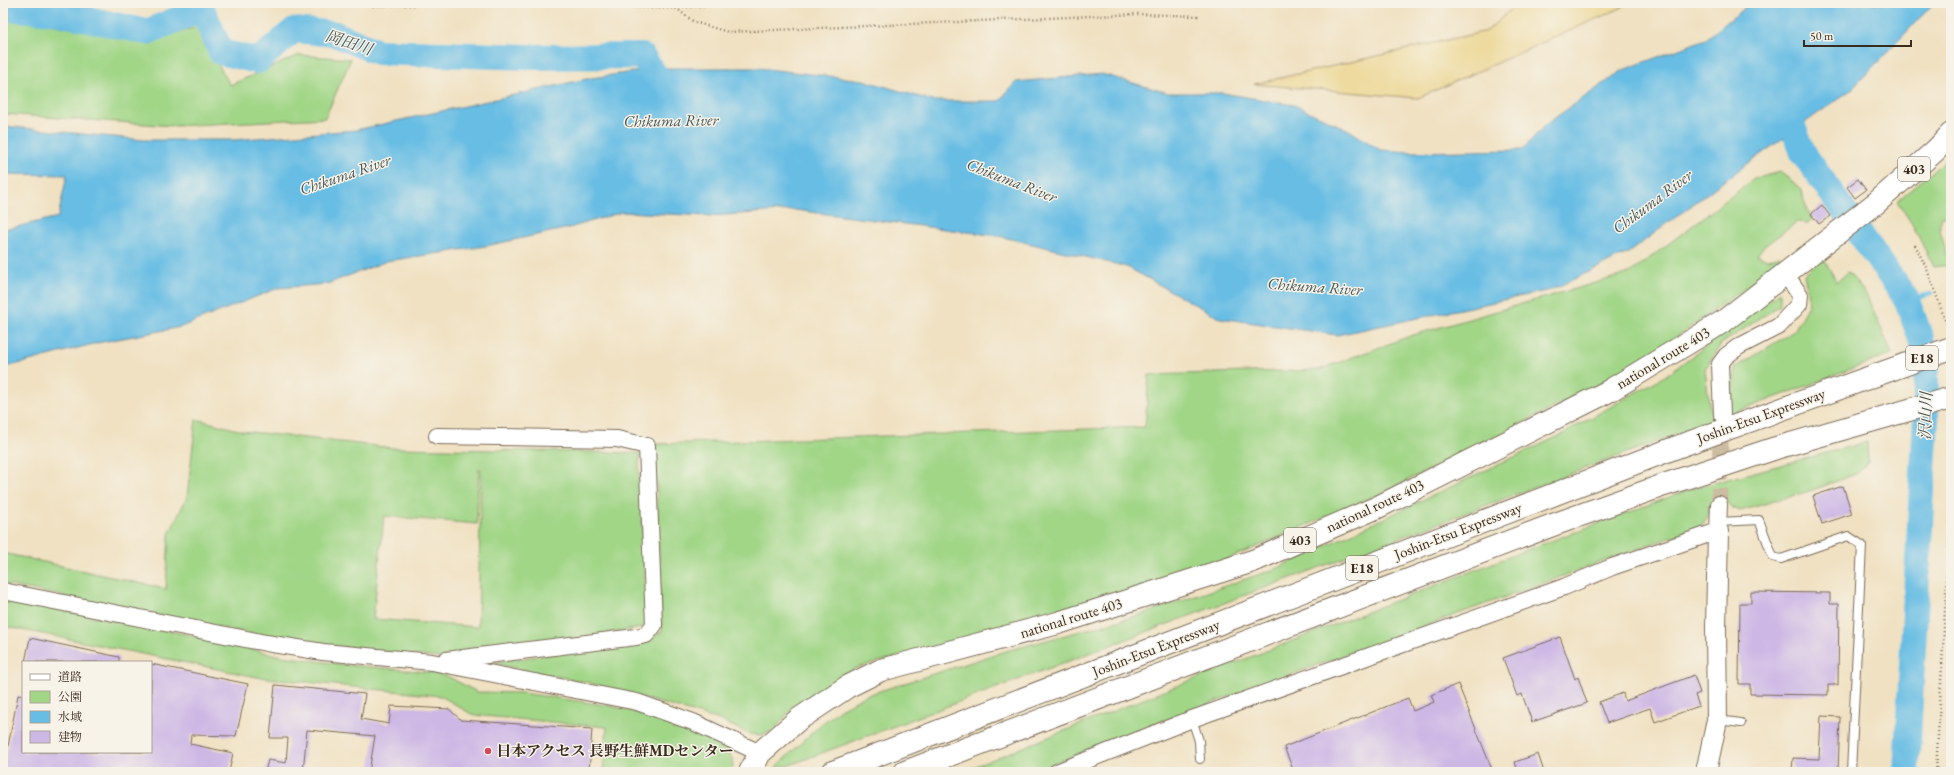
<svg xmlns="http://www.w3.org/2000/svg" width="1954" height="775" font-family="'EB Garamond','Noto Serif JP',serif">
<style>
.green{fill:#a1d687;stroke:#6e8052;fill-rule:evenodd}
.sand{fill:#eeda9e;stroke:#94825e}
.water{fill:#67bde4;stroke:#517481}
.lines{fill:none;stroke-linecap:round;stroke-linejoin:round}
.stream{stroke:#67bde4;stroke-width:4.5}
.river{stroke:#67bde4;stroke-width:26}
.building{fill:#cdb7e5}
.minor-tunnel{stroke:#ccbca1;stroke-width:16;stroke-dasharray:16 8;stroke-linecap:butt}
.service-casing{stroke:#7a6a57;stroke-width:10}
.minor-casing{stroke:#7a6a57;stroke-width:18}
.tertiary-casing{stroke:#7a6a57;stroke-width:22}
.trunk-casing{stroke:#7a6a57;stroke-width:24}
.motorway-casing{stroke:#7a6a57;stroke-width:24}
.path{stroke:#7a6a57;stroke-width:2.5;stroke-dasharray:1 3;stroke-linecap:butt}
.service{stroke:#fff;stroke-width:8}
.minor{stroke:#fff;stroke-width:16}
.tertiary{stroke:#fff;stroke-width:20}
.trunk{stroke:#fff;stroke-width:22}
.motorway{stroke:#fff;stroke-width:22}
.poi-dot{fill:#d1495b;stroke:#f7f3e8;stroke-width:1.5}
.labels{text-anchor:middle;stroke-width:3;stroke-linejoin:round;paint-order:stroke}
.shield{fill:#f7f3e8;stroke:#73665b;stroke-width:1}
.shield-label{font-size:14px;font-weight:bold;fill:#3b2a1e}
.street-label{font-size:15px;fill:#3b2a1e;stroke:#f7f3e8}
.poi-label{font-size:15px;font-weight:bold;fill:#3b2a1e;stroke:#f7f3e8;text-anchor:start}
.water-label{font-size:16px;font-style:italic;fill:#485659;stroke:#f7f3e8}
</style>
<rect width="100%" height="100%" fill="#f7f3e8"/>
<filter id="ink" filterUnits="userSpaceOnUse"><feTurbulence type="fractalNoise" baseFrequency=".025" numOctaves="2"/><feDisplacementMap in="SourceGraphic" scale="8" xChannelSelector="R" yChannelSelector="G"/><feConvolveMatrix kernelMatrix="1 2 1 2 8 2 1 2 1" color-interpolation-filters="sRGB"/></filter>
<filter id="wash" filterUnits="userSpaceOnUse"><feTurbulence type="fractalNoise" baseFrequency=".012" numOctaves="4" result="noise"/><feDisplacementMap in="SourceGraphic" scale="16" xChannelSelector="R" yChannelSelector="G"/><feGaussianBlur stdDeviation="0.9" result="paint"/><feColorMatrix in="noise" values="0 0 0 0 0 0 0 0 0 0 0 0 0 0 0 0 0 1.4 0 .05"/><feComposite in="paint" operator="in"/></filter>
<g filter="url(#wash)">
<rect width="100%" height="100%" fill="#f0e1c2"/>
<!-- green -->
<g class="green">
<path d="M3,18L33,21L144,42L197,27L230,85L299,55L351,59L325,118L174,126L3,114Z"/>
<path d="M1951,156V214L1940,218V230L1950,265L1934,267L1912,224L1897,201Z"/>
<path d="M1780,172L1802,189L1804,202L1812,219L1808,223L1797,222L1763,247L1757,255L1767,259L1780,256L1779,264L1658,350L1599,385L1384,492L1226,560L1084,606L856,668L789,712L774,730L762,735L749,734L720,720L590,683L500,665L495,662L645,642L662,631L655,444L1145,427L1149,375L1318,370L1413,335L1630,273L1754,179Z"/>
<path d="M1823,258L1837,282L1848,272L1866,294L1892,354L787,766L776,767L818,727L840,709L867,695L1006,651L1140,615L1278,568L1559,436L1665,376L1780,292V305L1721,344L1705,369L1710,410L1730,399L1735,368L1794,331L1809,303L1804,274Z"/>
<path d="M196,419L242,431L394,448L640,453L639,470L647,623L642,628L439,658L277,639L3,584V553L166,589L169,534L187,497ZM479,469H481L478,627L373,619L384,516L477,524Z"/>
<path d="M1867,442L1868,461L1858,473L1813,490L1740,511L1733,508L1728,502L1709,506L1707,518L1701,526L1124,735L1033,772H961L1194,679L1524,551L1691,489Z"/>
<path d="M3,599L175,632L281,656L347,665L430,672L447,676L477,692L523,693L611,706L654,717L726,747C730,755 736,763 731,772H603L607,727L473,715L441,696L257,677L3,626Z"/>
</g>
<!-- sand -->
<path class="sand" d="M1518,3H1632L1418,98L1254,84L1487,31Z"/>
<!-- water -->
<path class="water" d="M1751,3H1934L1852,89L1729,177L1628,253L1551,290L1337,335L1220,318L1127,267L999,236L795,210L711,216L622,212L569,228L486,246L387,261L327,284L278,288L181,327L97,343L14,365L3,367V230L58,217L67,175L3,174V126L144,140H233L356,130L591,78L661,68H758L863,80L933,101H999L1016,82L1102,74L1168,93H1222L1294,105L1349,130L1380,150L1411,152L1522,150L1545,125L1623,70L1706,39Z"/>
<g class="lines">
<!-- stream -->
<path class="stream" d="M1907,300L1931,294"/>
<!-- river -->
<g class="river">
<path d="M3,8L55,12L147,32L202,9L221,52L258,61L294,30L335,34L378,52L529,57L642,56L672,99"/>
<path d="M1783,100L1803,153L1907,300L1921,339L1926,369V418L1906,772"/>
</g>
</g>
<g id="blocks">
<!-- building -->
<g class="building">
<path d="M1858,179L1866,190L1855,198L1847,187Z"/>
<path d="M1822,205L1830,216L1819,224L1811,214Z"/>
<path d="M1843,486L1852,514L1822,524L1813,496Z"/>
<path d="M1751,592L1830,593V604H1839L1838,685H1828V695L1750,694V684H1739L1740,603H1751Z"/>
<path d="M1560,637L1575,679L1578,677L1587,703L1532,722L1522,694L1517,696L1503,658Z"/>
<path d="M30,638L119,657V662H25Z"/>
<path d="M151,664L248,684L236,736L191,735L190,744L233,753L229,772H3L18,695L23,696V752H151Z"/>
<path d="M1694,675L1700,693L1695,695L1699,706L1655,722L1650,708L1607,723L1599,702L1623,693L1625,701Z"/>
<path d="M1458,684L1493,772H1294L1284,747L1408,698L1413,711L1434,702L1431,695Z"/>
<path d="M275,685L365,694L361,719L389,724L391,706L449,709L461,720L592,729L589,772H369L375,736L307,730L303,772H265L268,760L286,763L288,738H270Z"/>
<path d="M1821,716L1840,717L1838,772H1792L1793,758L1819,759Z"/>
<path d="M1538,754L1544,772H1518L1515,762Z"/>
</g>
</g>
</g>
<g filter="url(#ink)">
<use href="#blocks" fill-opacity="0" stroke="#7a6a57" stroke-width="1"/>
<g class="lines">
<!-- minor-tunnel -->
<path class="minor-tunnel" d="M1719,504L1721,422"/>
<!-- service casing -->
<g class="service-casing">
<g id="service">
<path d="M1719,522L1759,520L1773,557L1781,559L1848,536L1862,545L1851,772"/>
<path d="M1192,719L1199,741L1200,759"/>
<path d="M1718,720L1741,723"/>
</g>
</g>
<!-- minor casing -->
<g class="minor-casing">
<g id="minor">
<path d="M1722,415L1720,364L1726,356L1738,347L1779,326L1799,304L1800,295L1786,275"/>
<path d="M437,436L617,439L647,446L654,625L646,635L636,637L446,660"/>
<path d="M3,591L266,643L323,652L432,662L637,702L693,722L760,753"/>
<path d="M1057,772L1192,719L1564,587L1612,567L1718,531L1719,504"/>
</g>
</g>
<!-- tertiary casing -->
<g class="tertiary-casing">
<path id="tertiary" d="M1706,772L1717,720L1716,627L1718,531"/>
</g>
<!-- trunk casing -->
<g class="trunk-casing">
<path id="trunk" d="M750,772L760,753L799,719L847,687L881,670L1058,623L1253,561L1378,507L1609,391L1724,321L1876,203L1936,150L1951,134"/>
</g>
<!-- motorway casing -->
<g class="motorway-casing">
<g id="motorway">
<path d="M833,772L1677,447L1951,348"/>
<path d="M905,772L1550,526L1664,485L1776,448L1951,398"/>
</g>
</g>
<!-- path -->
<g class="path">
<path d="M357,3L372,6L486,3"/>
<path d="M571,3L652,8H676L734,3"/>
<path d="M676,8L694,22L728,32L1138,14L1201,16"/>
<path d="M1915,245L1927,269L1949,331"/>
<path d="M1936,772L1951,503"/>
</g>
<!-- service -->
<use href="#service" class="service"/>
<!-- minor -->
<use href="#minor" class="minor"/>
<!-- tertiary -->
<use href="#tertiary" class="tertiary"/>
<!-- trunk -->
<use href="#trunk" class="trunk"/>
<!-- motorway -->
<use href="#motorway" class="motorway"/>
</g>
</g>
<!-- markers -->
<circle class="poi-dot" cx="488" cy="751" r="4"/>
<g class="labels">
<!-- shield labels -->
<g class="shield">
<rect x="1898" y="157" width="32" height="24" rx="3"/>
<rect x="1906" y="346" width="32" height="24" rx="3"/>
<rect x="1284" y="528" width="32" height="24" rx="3"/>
<rect x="1346" y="556" width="32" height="24" rx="3"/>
</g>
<g class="shield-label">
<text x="1914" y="174">403</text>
<text x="1922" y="363">E18</text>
<text x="1300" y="545">403</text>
<text x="1362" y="573">E18</text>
</g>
<!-- street labels -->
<g class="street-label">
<text transform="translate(1663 358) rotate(-31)" y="5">national route 403</text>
<text transform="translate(1761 416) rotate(-20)" y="5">Joshin-Etsu Expressway</text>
<text transform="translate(1375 506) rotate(-25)" y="5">national route 403</text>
<text transform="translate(1458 531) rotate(-21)" y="5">Joshin-Etsu Expressway</text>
<text transform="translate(1071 618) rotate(-17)" y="5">national route 403</text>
<text transform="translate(1156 648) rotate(-21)" y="5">Joshin-Etsu Expressway</text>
</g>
<!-- poi labels -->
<g class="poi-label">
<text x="496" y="756">日本アクセス 長野生鮮MDセンター</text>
</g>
<!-- water labels -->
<g class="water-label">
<text transform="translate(349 42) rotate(18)" y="6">岡田川</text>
<text transform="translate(671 120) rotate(-1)" y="6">Chikuma River</text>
<text transform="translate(345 174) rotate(-19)" y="6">Chikuma River</text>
<text transform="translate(1012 180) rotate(21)" y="6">Chikuma River</text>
<text transform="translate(1652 201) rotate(-37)" y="6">Chikuma River</text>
<text transform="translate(1315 286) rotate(4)" y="6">Chikuma River</text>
<text transform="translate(1925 416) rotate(-88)" y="6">沢山川</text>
</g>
</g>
<!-- margin -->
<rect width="1954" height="775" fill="none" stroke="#f7f3e8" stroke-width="16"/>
<!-- legend -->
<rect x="22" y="661" width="130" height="92" fill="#f7f3e8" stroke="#aca397"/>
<rect x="30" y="674" width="20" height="6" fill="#ffffff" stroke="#aca397"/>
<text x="58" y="681" font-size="12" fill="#3b2a1e">道路</text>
<rect x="30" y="691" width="20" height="12" fill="#a1d687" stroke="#aca397"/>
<text x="58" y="701" font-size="12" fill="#3b2a1e">公園</text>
<rect x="30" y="711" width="20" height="12" fill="#67bde4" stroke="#aca397"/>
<text x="58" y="721" font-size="12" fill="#3b2a1e">水域</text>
<rect x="30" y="731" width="20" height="12" fill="#cdb7e5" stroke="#aca397"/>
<text x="58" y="741" font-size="12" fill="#3b2a1e">建物</text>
<!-- scale -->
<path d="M1804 40v6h107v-6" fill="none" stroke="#3b2a1e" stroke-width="2"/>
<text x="1810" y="40" font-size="12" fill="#3b2a1e" stroke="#f7f3e8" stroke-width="3" paint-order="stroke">50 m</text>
</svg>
